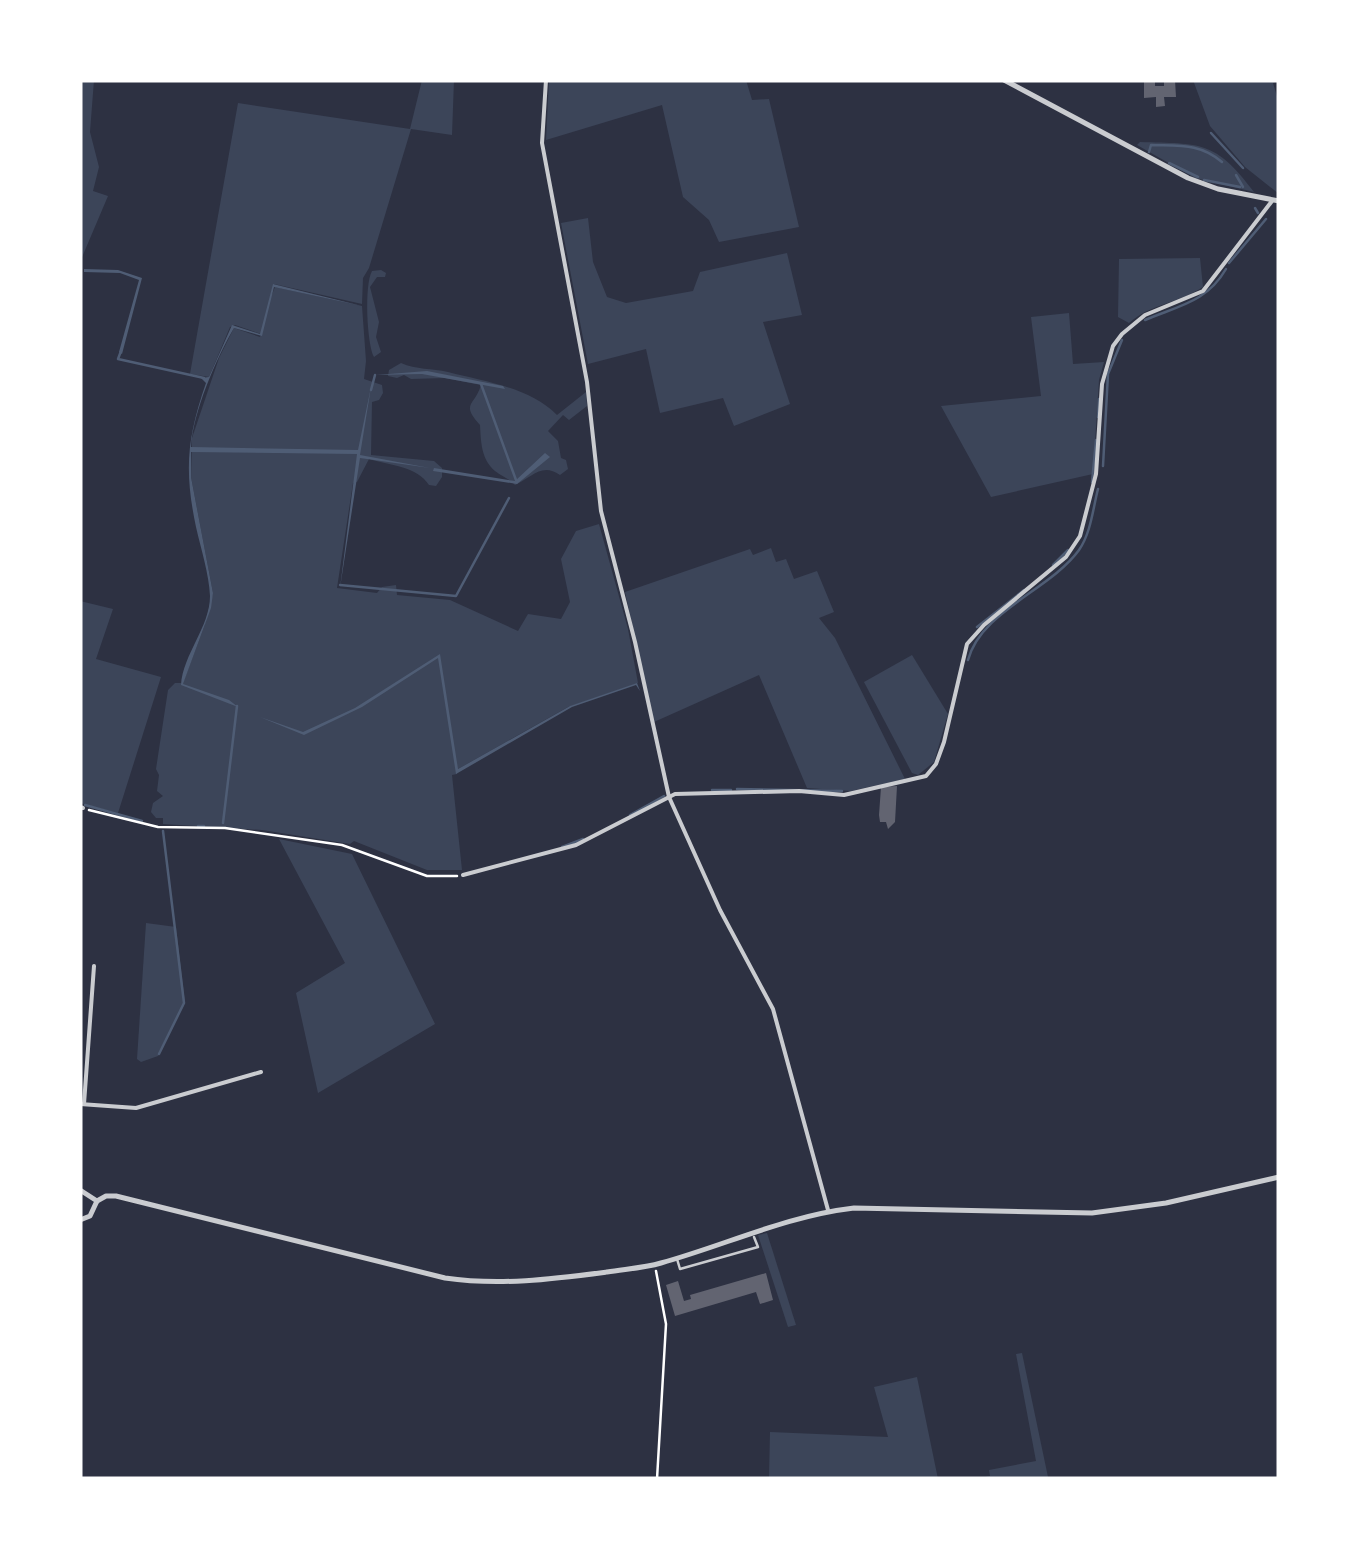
<svg xmlns="http://www.w3.org/2000/svg" width="1359" height="1559" font-family="'Golos Text',sans-serif">
<style>
.green{fill:#3c4559}
.water{fill:#4f5d75}
.lines{fill:none;stroke-linecap:round;stroke-linejoin:round}
.stream{stroke:#4f5d75;stroke-width:2.5}
.building{fill:#626471}
.path{stroke:#fff;stroke-width:2.5}
.service{stroke:#caccd0;stroke-width:2.5}
.minor{stroke:#caccd0;stroke-width:4}
.tertiary{stroke:#caccd0;stroke-width:5}
</style>
<rect width="100%" height="100%" fill="#2d3142"/>
<!-- green -->
<g class="green">
<path d="M80,80H94L90,132L99,167L93,191L108,196L80,262Z"/>
<path d="M422,80H454L452,135L411,129L369,268L363,278L362,304L274,284L271,297L275,287L362,306L366,361L364,379L382,385L383,393L379,400L372,402L371,455L434,461L442,468V477L436,486L429,485C417,466 391,466 369,459L357,482L353,483L337,588L377,593L382,587L396,585L397,595L450,600L518,631L528,614L561,619L570,602L561,559L576,531L599,524L628,629L638,683L568,707L458,769L457,774L452,775L462,870H427L354,841L350,844L262,830L163,824V818H156L151,812L153,803L163,796L157,791L159,775L156,769L168,690L175,683H183L204,627L213,593L191,477L192,438L219,358L234,328L260,337L261,334L235,325L230,327L209,377L190,374L238,103L410,129Z"/>
<path d="M549,80H746L752,100L769,99L799,227L719,242L709,220L683,197L662,105L546,140Z"/>
<path d="M1193,80H1279L1273,83L1279,103V194L1245,167L1210,126Z"/>
<path d="M1140,142C1201,144 1215,140 1254,192L1195,178L1137,145Z"/>
<path d="M588,218L593,262L607,297L626,303L693,291L700,272L787,253L802,315L763,322L790,404L734,426L723,398L660,413L646,349L588,364L561,223Z"/>
<path d="M1200,258L1203,287C1179,303 1150,304 1129,323L1118,317L1119,259Z"/>
<path d="M381,270L386,273L385,277H377L370,287L379,322L376,337L381,352L374,357C367,345 364,285 372,271Z"/>
<path d="M1069,313L1073,364L1104,362L1099,380L1093,474L991,497L941,406L1041,396L1031,317Z"/>
<path d="M401,363C416,370 432,368 448,372C486,382 529,387 557,415L586,392L587,406L569,420L563,415L548,431L558,441L561,458L566,460L568,469L560,475C542,462 532,477 515,485C509,478 502,477 495,471C481,459 481,442 480,425C460,403 475,406 481,385L445,378L411,379L404,375L397,378L388,376L389,370Z"/>
<path d="M771,548L776,562L786,559L794,579L817,571L834,612L819,618L835,638L905,779L851,791L807,788L759,675L654,722L625,592L750,549L753,555Z"/>
<path d="M80,601L113,609L96,659L161,677L118,813L80,803Z"/>
<path d="M912,655L948,714L934,762L918,775L912,773L864,682Z"/>
<path d="M279,839L352,854L435,1024L318,1093L296,993L345,963Z"/>
<path d="M146,923L176,927L185,1003L158,1056L141,1062L137,1059Z"/>
<path d="M767,1233L796,1325L788,1327L758,1235Z"/>
<path d="M1022,1353L1048,1477L974,1479L990,1476L989,1470L1036,1461L1016,1354Z"/>
<path d="M917,1377L938,1479H769L770,1432L888,1437L874,1387Z"/>
</g>
<!-- water -->
<g class="water">
<path d="M84,269L118,270L142,278L122,354L119,352L139,280L120,273L84,272Z"/>
<path d="M273,284L362,306L274,287L262,336L234,328C216,359 193,412 191,447L358,450L371,387L360,455L430,468L360,458L340,588L357,454L191,452V477L213,593L211,608L183,684L229,700L238,707L181,685C183,654 210,627 210,596C209,574 201,549 196,527C184,470 187,438 206,383L201,378L209,377L232,325L260,334Z"/>
<path d="M427,371L503,386L505,389L422,374L376,375Z"/>
<path d="M545,453L550,457L517,484L433,471L434,468L515,481Z"/>
<path d="M440,654L458,769L570,706L637,683L640,691L636,685L572,707L456,774L438,658L362,707L304,735L260,717L303,732L355,708Z"/>
</g>
<g class="lines">
<!-- stream -->
<g class="stream">
<path d="M1211,133L1243,168"/>
<path d="M1149,152L1151,145C1179,146 1200,143 1222,162"/>
<path d="M1169,163L1198,177"/>
<path d="M1236,175L1243,187"/>
<path d="M1204,180L1240,187"/>
<path d="M1255,208L1258,213"/>
<path d="M1229,263L1266,219"/>
<path d="M1145,320C1178,306 1207,302 1226,269"/>
<path d="M121,351L118,359L204,378"/>
<path d="M481,384L516,480"/>
<path d="M371,390L375,375"/>
<path d="M1098,417L1099,399"/>
<path d="M1103,466L1108,374L1122,340"/>
<path d="M1092,482L1096,440"/>
<path d="M1053,565L1068,550"/>
<path d="M340,585L456,596L509,498"/>
<path d="M977,627L1024,590"/>
<path d="M968,660C981,611 1050,590 1079,550C1091,533 1093,508 1098,489"/>
<path d="M737,789L842,791"/>
<path d="M712,790H731"/>
<path d="M85,805L142,821"/>
<path d="M630,815L664,796"/>
<path d="M223,823L237,706"/>
<path d="M198,826H204"/>
<path d="M562,847L583,839"/>
<path d="M159,1054L184,1003L163,831"/>
</g>
</g>
<!-- building -->
<g class="building">
<path d="M1144,80H1155V86H1164V80H1175L1176,97H1164L1165,106L1156,107V97L1144,98Z"/>
<path d="M897,786L895,822L888,829L886,822H880L879,815L881,787Z"/>
<path d="M766,1273L773,1300L760,1304L756,1292L675,1316L666,1285L678,1281L684,1301L691,1299L690,1295Z"/>
</g>
<g class="lines">
<!-- path -->
<g class="path">
<path d="M89,810L158,827L225,828L342,845L427,876H457"/>
<path d="M656,1271L666,1324L657,1479"/>
</g>
<!-- service -->
<path class="service" d="M677,1259L680,1269L758,1247L754,1237"/>
<!-- minor -->
<g class="minor">
<path d="M546,80L542,143L587,382L601,511L635,642L669,797L720,910L773,1009L828,1210"/>
<path d="M80,807L83,808"/>
<path d="M463,875L576,845L675,794L799,791L844,795L926,776L936,764L944,742L967,644L984,625L1066,557L1080,536L1096,474L1102,384L1113,346L1122,334L1145,315L1203,291L1272,201"/>
<path d="M80,1104L136,1108L261,1072"/>
<path d="M84,1104L94,966"/>
</g>
<!-- tertiary -->
<g class="tertiary">
<path d="M1004,80L1188,178L1218,189L1279,201"/>
<path d="M80,1190L97,1201"/>
<path d="M97,1201L106,1196H116L445,1278C500,1286 553,1279 607,1272C625,1269 644,1268 661,1263C726,1245 786,1216 854,1208L1092,1213L1166,1203L1279,1177"/>
<path d="M80,1220L90,1216L97,1201"/>
</g>
</g>
<!-- border -->
<rect width="1359" height="1559" fill="none" stroke="#ffffff" stroke-width="165"/>
</svg>
